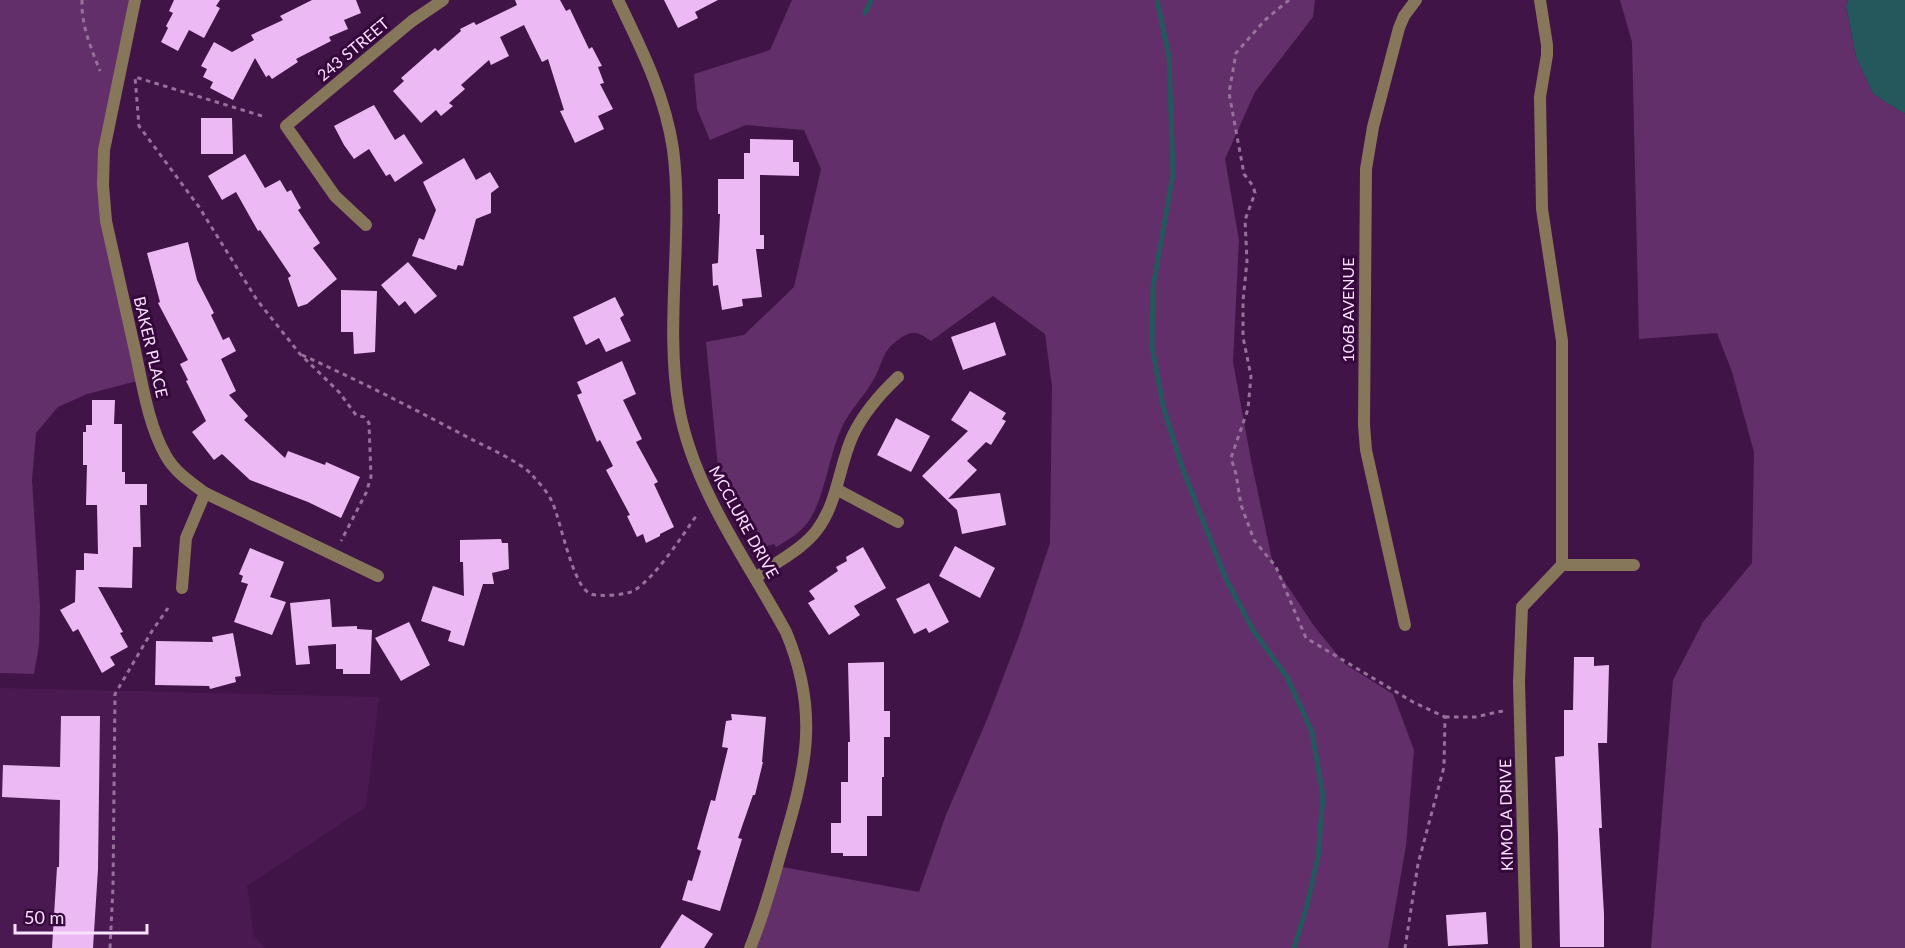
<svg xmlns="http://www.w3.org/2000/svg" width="1905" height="948" font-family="Lato,sans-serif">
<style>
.built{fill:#4a1952}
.green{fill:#632f6b}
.water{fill:#24585c}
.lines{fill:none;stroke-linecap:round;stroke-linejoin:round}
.stream{stroke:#24585c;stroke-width:5}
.building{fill:#edb9f4}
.path{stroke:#96729b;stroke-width:3;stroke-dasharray:4.5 4.5;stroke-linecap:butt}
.minor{stroke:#86765a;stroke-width:12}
.tertiary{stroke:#86765a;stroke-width:12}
.labels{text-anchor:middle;stroke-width:6;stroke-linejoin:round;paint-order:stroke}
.street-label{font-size:16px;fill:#fbe1ff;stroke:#35083b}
</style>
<rect width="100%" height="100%" fill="#401446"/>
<!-- built -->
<path class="built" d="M0,688L379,697L366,807L247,886L254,936L265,948H0Z"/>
<!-- green -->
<g class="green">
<path d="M0,0H135L103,185L141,380L87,394L58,407L36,433L32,480L40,607L39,645L34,674L0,673Z"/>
<path d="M792,0H1315L1313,17L1255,92L1225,159L1239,240L1233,362L1251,460L1273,564L1314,626L1345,664L1393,694L1414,750L1406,846L1388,948H750L777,866L919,892L946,815L988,717L1019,636L1050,543L1052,386L1045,334L993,296L931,341C919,333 915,329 902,337C882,350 885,358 875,377C866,395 850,409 842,427C828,456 826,496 808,522C800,533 787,541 776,547L774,544L767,546L760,544L731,494L718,468L706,342L744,335L794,287L821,169L804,130L746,125L710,140L697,109L694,74L770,50Z"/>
<path d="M1620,0H1848L1846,6L1856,57L1873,94L1905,114V948H1651L1673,680L1703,622L1752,563L1754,452L1732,372L1717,333L1639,339L1632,42Z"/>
</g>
<!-- water -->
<path class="water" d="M1848,0H1905V114L1873,94L1856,57L1846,6Z"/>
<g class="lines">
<!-- stream -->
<g class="stream">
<path d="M1157,0L1169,57L1173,174L1153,287L1152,346L1163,406L1182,467L1225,577L1253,630L1287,677L1312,732L1323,796L1318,857L1306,909L1294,948"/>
<path d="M865,13L871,0"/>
</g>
</g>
<!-- building -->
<g class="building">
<path d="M174,0H220L216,6L220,8L204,38L189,30L178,51L161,42L168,28L166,26L173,13L169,11Z"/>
<path d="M312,0H356L361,13L344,20L348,29L329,37L331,41L296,59L298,62L272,79L269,75L266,77L255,58L233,100L210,88L213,82L203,77L207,69L201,66L214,42L232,52L254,40L251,35L283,20L280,16Z"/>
<path d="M515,0H560L566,11L570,9L589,49L592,47L602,66L598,67L604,83L600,84L613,109L598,116L604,129L575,143L560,111L564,110L548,59L542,62L524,25L500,37L509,56L491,65L489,60L461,85L465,89L449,103L453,106L441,116L436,110L421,123L393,91L404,81L401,78L435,48L438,51L461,31L460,29L474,22L476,25L517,5Z"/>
<path d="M664,0H718L695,12L698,18L678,28Z"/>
<path d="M374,105L395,140L404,134L423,163L395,182L390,174L386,176L369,149L354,159L344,145L334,126Z"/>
<path d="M201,118H232L233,154H201Z"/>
<path d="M750,139L793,140V162H799V176L760,175V235H764V249H756L762,297L742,299L743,306L722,310L718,285L713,286L712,264L718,263L720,214H718V179H744V153H750Z"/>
<path d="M245,154L265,188L280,180L287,192L291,190L301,208L298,210L320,243L313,248L337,279L307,304L298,307L288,278L291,276L260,230L258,231L236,192L222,200L208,176Z"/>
<path d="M464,158L476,180L490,172L499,187L491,193V213L476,219L463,266L458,265L456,270L412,256L419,238L424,240L436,210L423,182Z"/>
<path d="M188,242L197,280L214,313L211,315L223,340L229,337L236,351L221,359L236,391L229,395L248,416L244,420L285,458L288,451L325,465L326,462L360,477L341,518L308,502L250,480L222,454L214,460L192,432L206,421L186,381L188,380L180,364L188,360L158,303L160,302L147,253Z"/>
<path d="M408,262L437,296L415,314L405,301L399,306L381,285Z"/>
<path d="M341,290L377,291L375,352L354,354L353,332H341Z"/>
<path d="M615,297L624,315L620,318L631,341L606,352L599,338L586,345L573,317Z"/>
<path d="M995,322L1006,355L963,370L951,337Z"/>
<path d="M622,361L636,394L623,400L642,439L636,442L658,482L654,484L674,527L660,534V536L646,543L643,534L637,537L627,516L630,515L606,470L613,466L600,440L597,442L577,395L582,393L577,382Z"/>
<path d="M970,391L1006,413L1002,419L1006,421L991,445L986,442L967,461L977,470L948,499L1000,493L1006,525L962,534L957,510L922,476L968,431L951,420Z"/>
<path d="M92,400H115L114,424H122V472H125V484H147V505H140L141,547H133L132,588L98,587L123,632L120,633L128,647L110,657L115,665L102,673L78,629L73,632L60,610L75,602L76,570H84V553L98,554L97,505H86L87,465H83V432H86V425H92Z"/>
<path d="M896,418L930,436L911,472L877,455Z"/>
<path d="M501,539L502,543H508L509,569L492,573L494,584H483L464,646L448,641L451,631L421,621L433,586L464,596L463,562H460V540Z"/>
<path d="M955,546L995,568L980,598L939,576Z"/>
<path d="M863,547L886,588L854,606L860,615L829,635L808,603L815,599L809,591L838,571L836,567L847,561L846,557Z"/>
<path d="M250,548L284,562L270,597L286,602L272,635L234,622L248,584L241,582L243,576L239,574Z"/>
<path d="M929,583L949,622L929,633L926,628L914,634L896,599Z"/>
<path d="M330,599L332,627L357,626V629L372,630L370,674H343V669H336V644L308,646L310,664L296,665L290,603Z"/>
<path d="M409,622L430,665L401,681L375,638Z"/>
<path d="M233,633L241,676L235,677L236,682L210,689L209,686L155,685L156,641L213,642L212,637Z"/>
<path d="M1574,657H1594V666L1609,665L1607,743H1598L1602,828H1599L1604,914V947H1560L1558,836L1555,757L1564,756V710H1573Z"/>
<path d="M884,662V711H890V737H884V777H882V816H867V856H843V853H831V823H841V782H848V742H850L848,663Z"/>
<path d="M731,714L766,717L762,762H763L755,795H753L738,838L742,839L720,911L682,900L688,880L692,881L701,851L697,849L711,800L715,801L728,748L722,747L726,721L732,720Z"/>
<path d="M61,716H100L98,869L93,948H52L57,867H59L60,800L2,797L3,765L60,767Z"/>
<path d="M1486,912L1488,944L1448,946L1446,915Z"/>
<path d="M682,914L713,934L704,948H660Z"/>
</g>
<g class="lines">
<!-- path -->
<g class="path">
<path d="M82,0C81,25 91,48 100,71"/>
<path d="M1289,0L1265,20L1236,53L1229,93L1244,174L1253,186L1255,193L1245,220L1247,261L1243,301V337L1251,376L1248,409L1231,458L1236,474L1241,505L1254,540L1276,567L1306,638L1413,702L1445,717L1444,767L1418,864L1405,948"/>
<path d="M262,116L135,77L139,126L199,207L257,300L300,354L339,392L356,415L364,417L369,423L371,477L366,493L341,541"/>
<path d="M302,355C360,381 416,410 473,440C487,447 522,463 532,475C539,483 549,493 553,504C561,522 573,588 591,594C599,597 628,595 635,590C656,576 681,538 696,516"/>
<path d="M1445,717H1475L1507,710"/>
<path d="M110,948L113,887L115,694L152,631L168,608"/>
</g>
<!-- minor -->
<g class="minor">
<path d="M135,0L104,150L103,185L106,221C116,266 126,310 136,355C143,388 149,426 166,456C175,472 190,482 205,493L378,576"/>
<path d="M1540,0L1547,45V55L1540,97L1542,209L1562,341V565"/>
<path d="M366,225L335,196L286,126L412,21L443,0"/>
<path d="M836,489L898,522"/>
<path d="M756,578C775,562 802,550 817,530C838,502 839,465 853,435C864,412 880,394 898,377"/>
<path d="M182,588L186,538L205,493"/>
<path d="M1405,625L1366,450L1364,425L1366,169L1373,127L1399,28L1404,16L1416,0"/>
<path d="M1526,948L1519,682L1522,607L1562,565H1634"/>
</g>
<!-- tertiary -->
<path class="tertiary" d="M618,0C641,48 665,95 673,149C684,234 664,323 679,408C694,490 747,560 786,632C821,715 805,771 781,852C772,884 763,917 750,948"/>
</g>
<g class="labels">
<!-- street labels -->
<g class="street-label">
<text transform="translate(353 49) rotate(-40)" y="6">243 STREET</text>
<text transform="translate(1348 310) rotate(-90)" y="6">106B AVENUE</text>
<text transform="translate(151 347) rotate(77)" y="6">BAKER PLACE</text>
<text transform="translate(744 522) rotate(61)" y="6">MCCLURE DRIVE</text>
<text transform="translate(1506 815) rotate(-91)" y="6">KIMOLA DRIVE</text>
</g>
</g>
<!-- scale -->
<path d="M15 924v9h132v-9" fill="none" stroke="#fbe1ff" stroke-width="3"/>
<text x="24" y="924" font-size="18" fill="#fbe1ff" stroke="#35083b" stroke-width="4.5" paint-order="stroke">50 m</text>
</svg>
